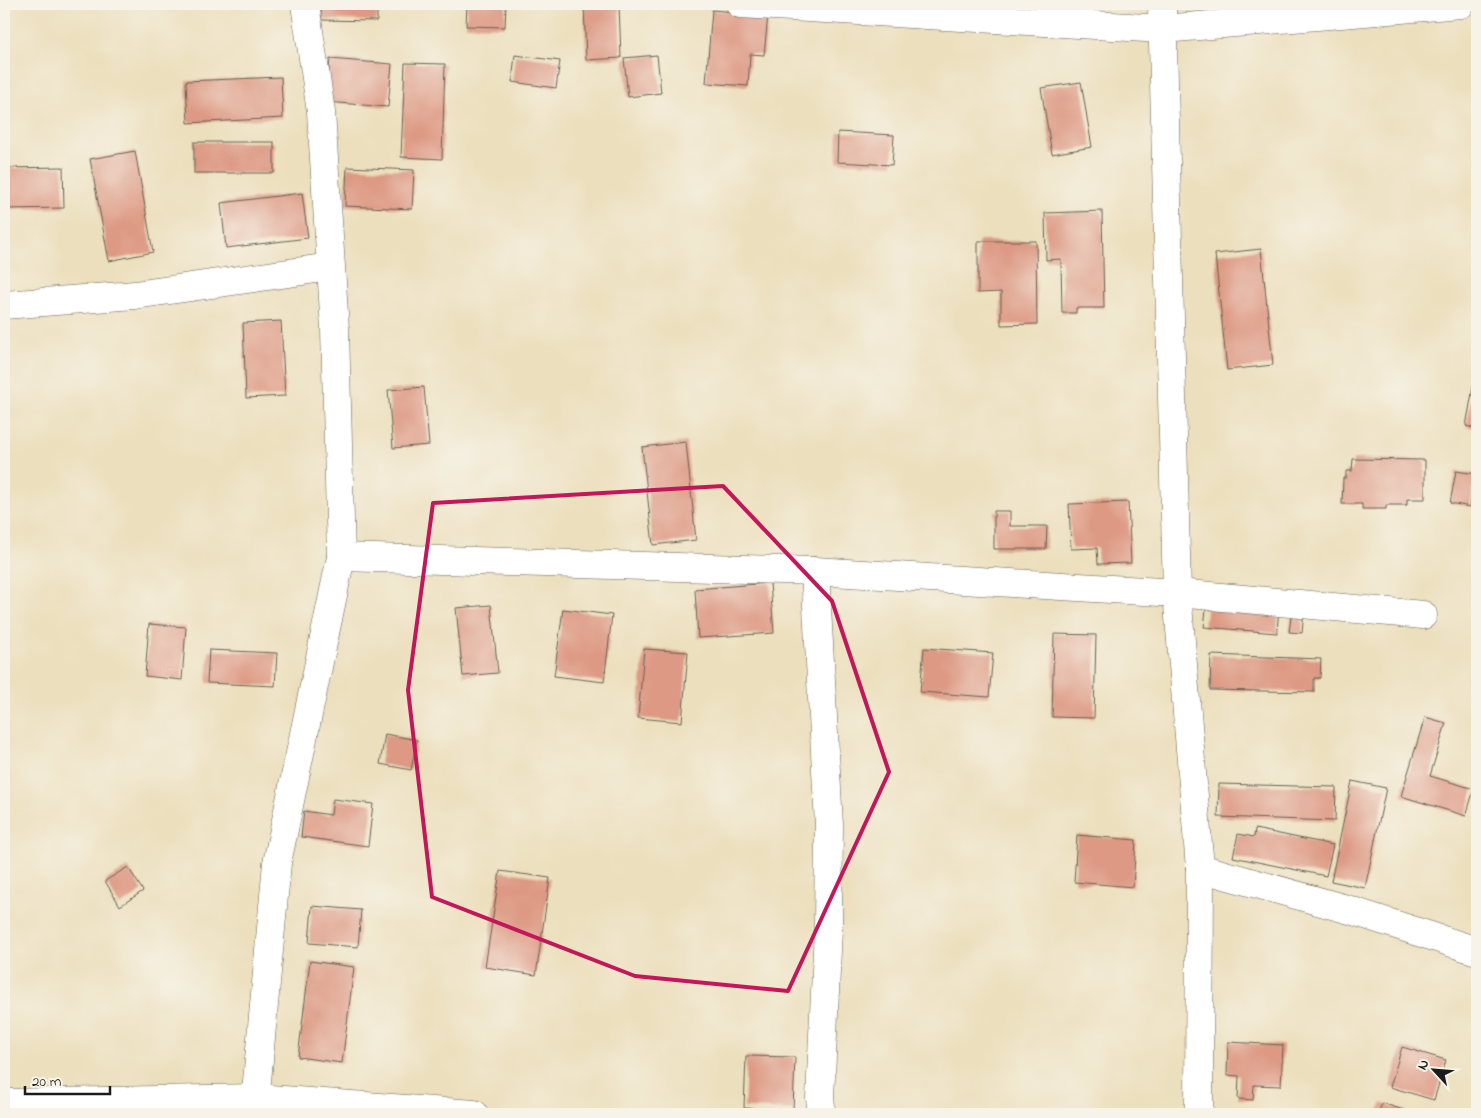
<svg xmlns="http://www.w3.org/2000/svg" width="1481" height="1118" font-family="'Indie Flower',sans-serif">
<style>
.building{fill:#dd9983}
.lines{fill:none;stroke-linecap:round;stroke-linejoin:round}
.street-casing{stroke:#656054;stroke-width:29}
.street{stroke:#fff;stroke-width:28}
.marked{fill:none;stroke:#c2185b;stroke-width:4;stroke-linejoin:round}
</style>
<rect width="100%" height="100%" fill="#f7f3e8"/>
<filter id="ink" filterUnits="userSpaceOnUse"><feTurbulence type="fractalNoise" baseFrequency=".02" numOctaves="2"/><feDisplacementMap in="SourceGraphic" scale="10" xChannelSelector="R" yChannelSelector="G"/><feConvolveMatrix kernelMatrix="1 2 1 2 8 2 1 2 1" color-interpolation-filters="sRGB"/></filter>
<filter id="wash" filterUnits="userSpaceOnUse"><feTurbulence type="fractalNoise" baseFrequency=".0096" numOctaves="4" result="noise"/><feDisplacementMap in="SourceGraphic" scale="20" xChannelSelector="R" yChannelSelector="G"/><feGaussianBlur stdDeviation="1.12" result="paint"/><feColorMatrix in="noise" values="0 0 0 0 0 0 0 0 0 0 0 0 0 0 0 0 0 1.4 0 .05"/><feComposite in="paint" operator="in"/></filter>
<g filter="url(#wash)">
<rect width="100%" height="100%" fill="#ecdfbd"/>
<g id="blocks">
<!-- building -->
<g class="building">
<path d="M321,4H377V21L321,20Z"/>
<path d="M467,4H506L505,27L466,26Z"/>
<path d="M584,4H619L621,58L586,60Z"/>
<path d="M712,10L768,15L764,55L750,54L748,86L706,83Z"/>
<path d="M515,55L560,61L556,88L512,82Z"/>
<path d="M657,55L661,93L628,97L624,58Z"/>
<path d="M330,59L392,64L388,107L326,102Z"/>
<path d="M405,63L445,64L442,159L401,157Z"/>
<path d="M281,77L283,118L188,123L186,81Z"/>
<path d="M1081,82L1092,147L1052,154L1041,88Z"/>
<path d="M838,132L894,135L892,165L837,162Z"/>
<rect x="194" y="142" width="80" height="31"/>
<path d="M135,151L153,252L109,261L90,159Z"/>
<path d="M63,167L64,208L4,209V168Z"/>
<path d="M347,167L414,170L412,209L345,206Z"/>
<path d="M302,193L308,238L226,248L221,203Z"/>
<path d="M1102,211L1104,308H1076V313H1062L1061,259L1046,260L1045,213Z"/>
<path d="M978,241H1036L1037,324L1001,325V292L978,293Z"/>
<path d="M1261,249L1273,365L1227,370L1215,254Z"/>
<path d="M281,321L285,396L246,398L243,323Z"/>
<path d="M1474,382H1477V429L1466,426Z"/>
<path d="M424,387L429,445L393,448L388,390Z"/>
<path d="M686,442L696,540L653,545L642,447Z"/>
<path d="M1353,459L1425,460V499H1407V505H1386V509H1362V504H1342L1343,478H1346V471H1352Z"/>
<path d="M1456,471L1476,474L1470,507L1450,503Z"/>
<path d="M1128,502L1131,563L1098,564L1097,548L1071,549L1069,504Z"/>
<path d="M994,511H1010V526H1047L1046,549H994Z"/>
<path d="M770,583L774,633L698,638L695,589Z"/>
<path d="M1207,600L1279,606L1277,633L1204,627Z"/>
<path d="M491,605L498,673L463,676L456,608Z"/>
<path d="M563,609L612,615L604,682L554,676Z"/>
<path d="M1292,610L1304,611L1302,633L1289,632Z"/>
<path d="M149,624L186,627L182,680L145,676Z"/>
<path d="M1054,634L1096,635L1094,718L1052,717Z"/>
<path d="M924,648L993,653L989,697L920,692Z"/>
<path d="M644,649L688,652L682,722L638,718Z"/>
<path d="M209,650L277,653L275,686L207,683Z"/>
<path d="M1211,655L1321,659L1320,678H1314V692L1210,690Z"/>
<path d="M1425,717L1446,723L1430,776L1474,789L1466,816L1401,796Z"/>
<path d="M385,734L417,740L411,770L380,764Z"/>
<path d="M1352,781L1386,788L1365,888L1331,881Z"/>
<path d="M1219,784L1336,787L1335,821L1218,817Z"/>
<path d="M333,799L373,804L368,846L301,837L304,811L331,815Z"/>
<path d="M1255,829L1333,845L1326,876L1233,857L1238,834L1254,837Z"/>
<path d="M1077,835L1136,840L1133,887L1074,882Z"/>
<path d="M128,867L143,891L120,906L105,881Z"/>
<path d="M500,871L550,878L536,975L485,967Z"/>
<path d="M312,906L361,910L358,947L309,943Z"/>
<path d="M310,961L354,967L342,1063L298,1057Z"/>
<path d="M1228,1042L1283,1045L1281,1086L1254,1085L1253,1100L1238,1099L1239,1076L1227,1075Z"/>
<path d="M1402,1047L1446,1060L1434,1100L1390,1087Z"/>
<path d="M746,1056L795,1057L793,1110L744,1108Z"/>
<path d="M1382,1103L1415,1114H1378Z"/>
</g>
</g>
</g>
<g filter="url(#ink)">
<use href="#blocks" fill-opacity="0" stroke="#656054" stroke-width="1"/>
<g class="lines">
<!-- street casing -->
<g class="street-casing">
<g id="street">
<path d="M740,4L1163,29L1461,4"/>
<path d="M1162,4L1177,593L1200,868L1199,1114"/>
<path d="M4,305L135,295L330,267"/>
<path d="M341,557L815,571L1177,593L1423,615"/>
<path d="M815,571L829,825L828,929L820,1098L822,1114"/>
<path d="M1200,868L1350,910L1477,951"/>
<path d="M4,1103L256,1098L474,1114"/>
<path d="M254,1114L277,863L341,557L335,329L321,112L305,4"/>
</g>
</g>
<!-- street -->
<use href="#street" class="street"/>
</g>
</g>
<!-- marked area -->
<path class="marked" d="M723,486L832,601L889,772L788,991L635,976L432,897L408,690L433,503Z"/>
<!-- margin -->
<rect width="1481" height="1118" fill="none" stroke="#f7f3e8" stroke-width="20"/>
<!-- north arrow -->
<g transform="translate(1434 1070) rotate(296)" stroke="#f7f3e8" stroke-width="4" paint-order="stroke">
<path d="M0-4L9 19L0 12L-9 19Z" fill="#1c1c1c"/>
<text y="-8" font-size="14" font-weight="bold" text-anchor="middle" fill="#1c1c1c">N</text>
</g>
<!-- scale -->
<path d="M25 1086v8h85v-8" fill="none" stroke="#1c1c1c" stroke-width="2.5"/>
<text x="32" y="1086" font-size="15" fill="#1c1c1c" stroke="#f7f3e8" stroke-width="4" paint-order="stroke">20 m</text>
</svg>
